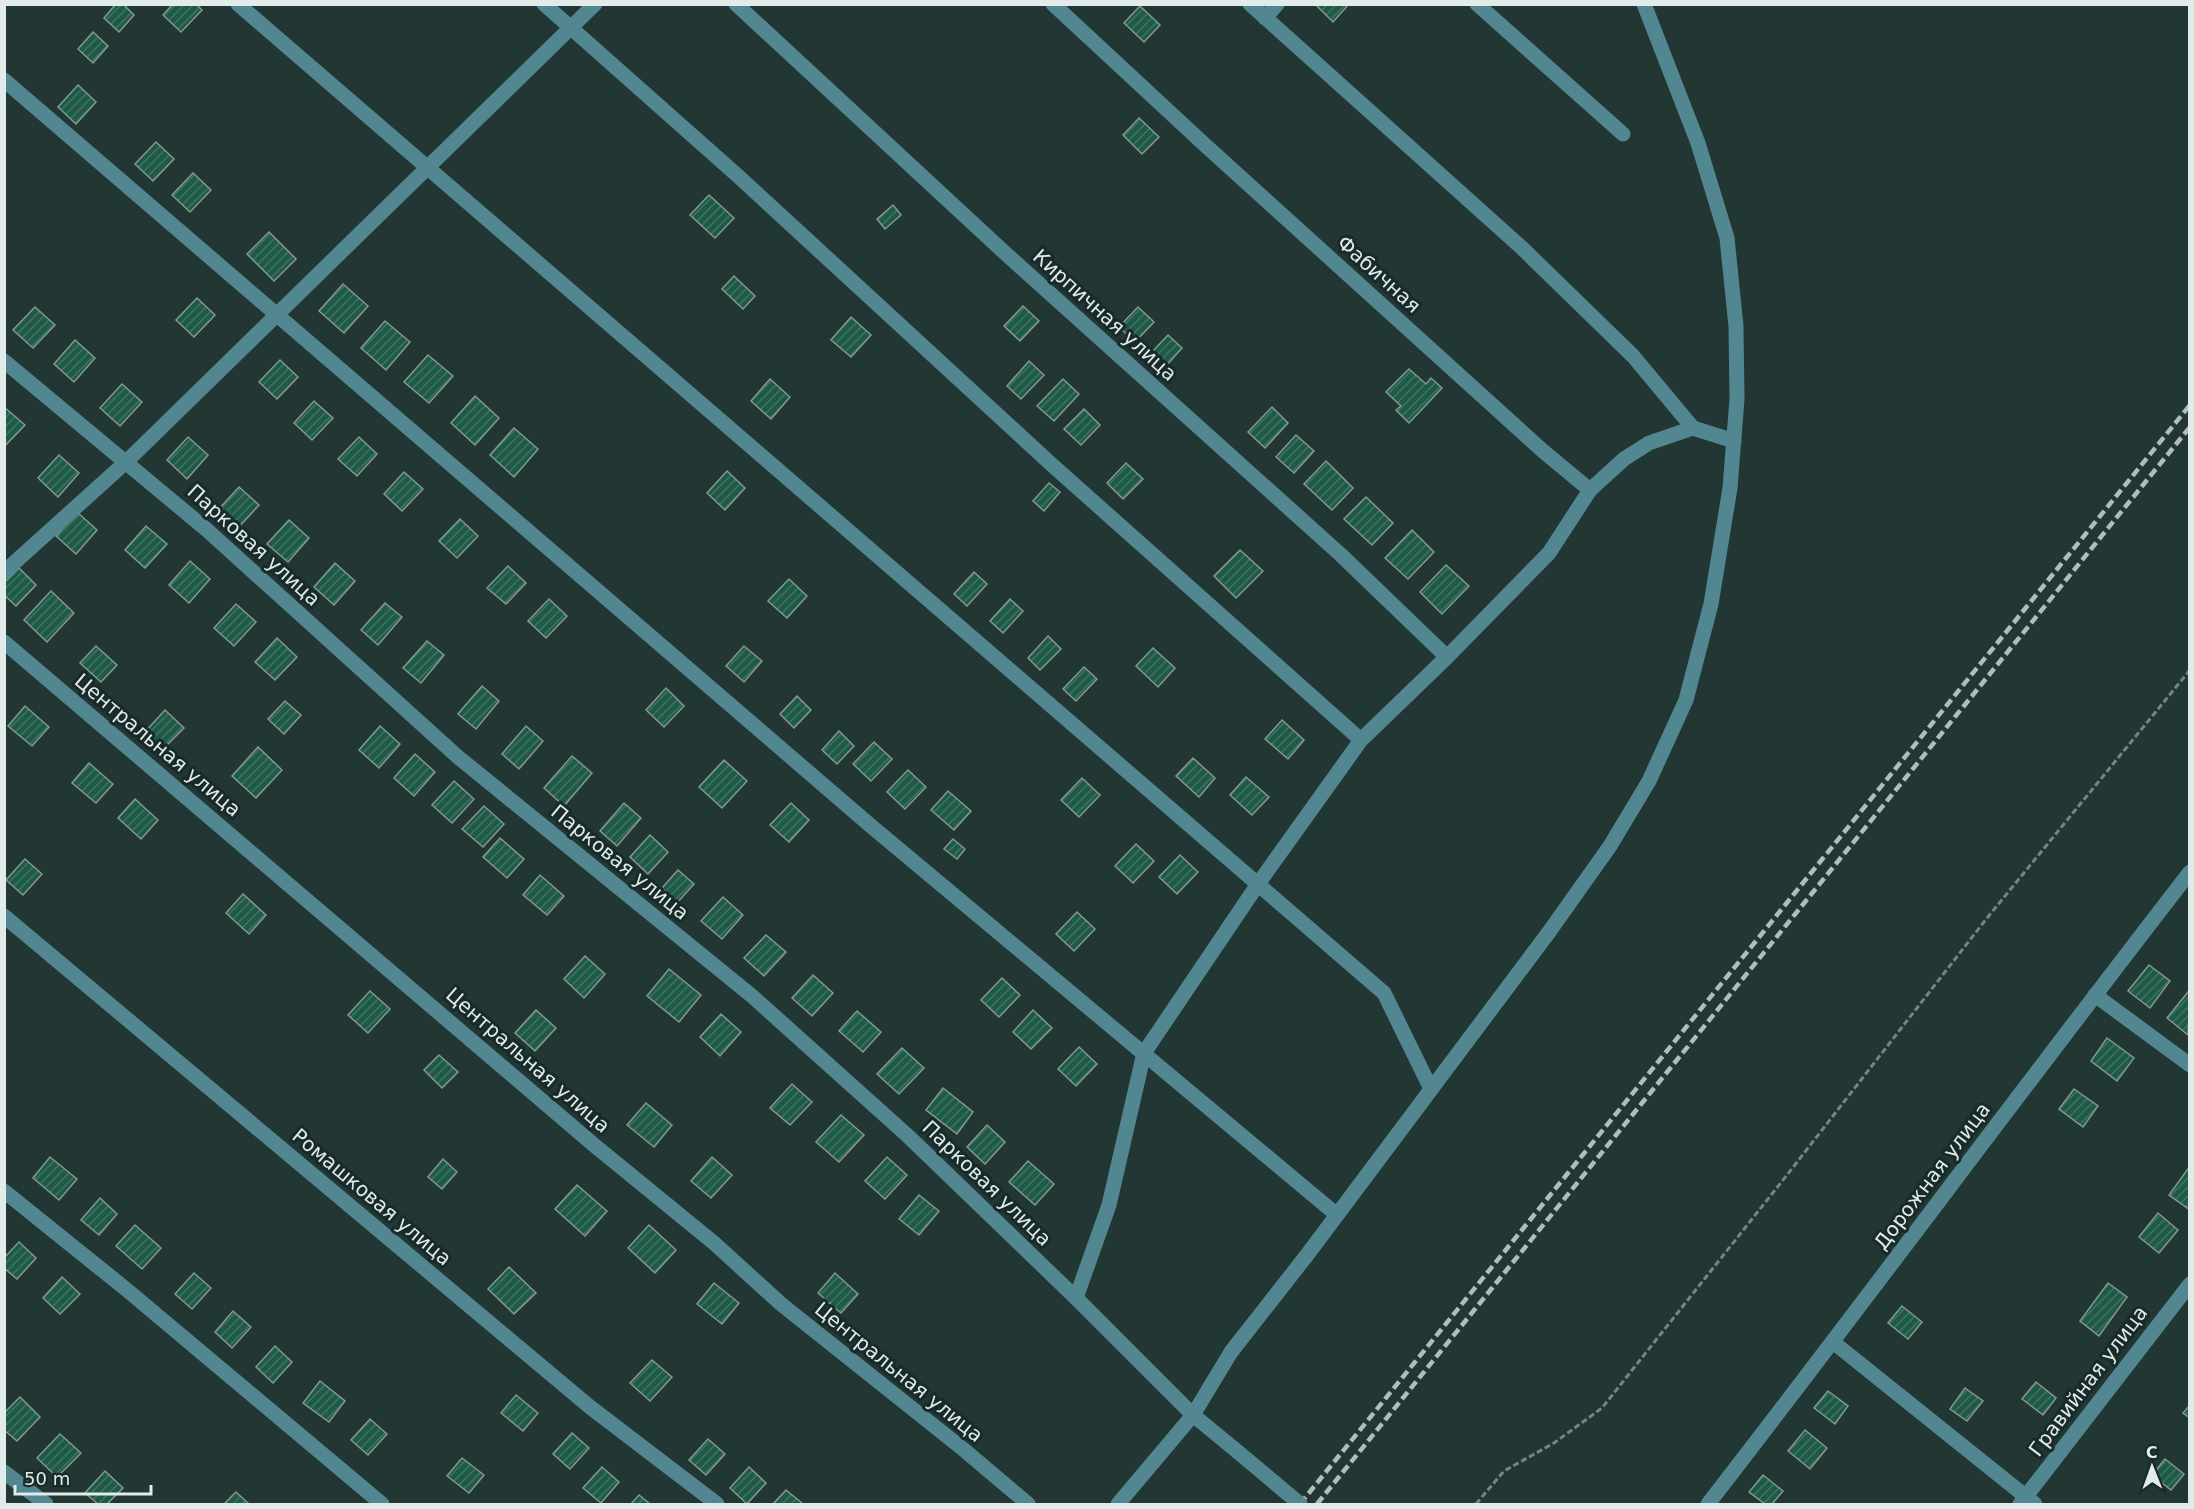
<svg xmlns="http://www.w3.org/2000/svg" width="2194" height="1509" font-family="'DejaVu Sans',sans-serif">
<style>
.building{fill:url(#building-hatch);stroke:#859890;stroke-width:1.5}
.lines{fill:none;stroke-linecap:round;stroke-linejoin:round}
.path{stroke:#758584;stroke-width:3;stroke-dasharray:6 3;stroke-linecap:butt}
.minor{stroke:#528791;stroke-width:15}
.rail{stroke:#afbdbb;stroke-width:4.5;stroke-dasharray:9 4.5;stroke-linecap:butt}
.minor-bridge{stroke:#528791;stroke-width:15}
.labels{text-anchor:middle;stroke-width:6;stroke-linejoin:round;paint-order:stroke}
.street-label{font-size:20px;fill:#e0ebea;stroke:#182b2a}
</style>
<defs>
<pattern id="building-hatch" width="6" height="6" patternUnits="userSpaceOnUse" patternTransform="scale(1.5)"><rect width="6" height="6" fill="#1f5a47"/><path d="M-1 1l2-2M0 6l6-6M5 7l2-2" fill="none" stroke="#3f7262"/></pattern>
</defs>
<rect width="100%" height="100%" fill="#223634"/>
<!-- building -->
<g class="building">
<path d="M116,4H123L134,15L119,32L104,18Z"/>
<path d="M173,4H196L202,10L181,32L163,15Z"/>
<path d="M1315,4H1349L1333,22Z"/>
<path d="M1140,6L1160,25L1144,42L1124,23Z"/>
<path d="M93,32L108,46L93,63L78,49Z"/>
<path d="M78,85L96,102L76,124L58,107Z"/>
<path d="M1139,118L1159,137L1142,154L1123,135Z"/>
<path d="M156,142L174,159L153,181L135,164Z"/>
<path d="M193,173L211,190L190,212L172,195Z"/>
<path d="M709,195L734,218L715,238L690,215Z"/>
<path d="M893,205L901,215L885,229L877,219Z"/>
<path d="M269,232L296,259L274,281L247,254Z"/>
<path d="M734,276L755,296L743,309L722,289Z"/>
<path d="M343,284L368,306L344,333L319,311Z"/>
<path d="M197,298L215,315L194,337L176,320Z"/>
<path d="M1023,306L1039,321L1020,341L1004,326Z"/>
<path d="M35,307L55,325L33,348L13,330Z"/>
<path d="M1138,307L1154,322L1135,342L1119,327Z"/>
<path d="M851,317L871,335L851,357L831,340Z"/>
<path d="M385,321L410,342L386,370L361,348Z"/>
<path d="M1168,335L1182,348L1166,366L1152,352Z"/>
<path d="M75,340L95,358L74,382L54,364Z"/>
<path d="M428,355L453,376L429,403L404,382Z"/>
<path d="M280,360L298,377L277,399L259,382Z"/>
<path d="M1029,361L1044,375L1021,399L1007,386Z"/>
<path d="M1409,369L1426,384L1431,378L1442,388L1409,423L1396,410L1401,406L1386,392Z"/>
<path d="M770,379L790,397L771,419L751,401Z"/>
<path d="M1063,379L1079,394L1054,421L1037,406Z"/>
<path d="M122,384L142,402L120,426L100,408Z"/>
<path d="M475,396L499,418L475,445L451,423Z"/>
<path d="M314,401L333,418L312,440L294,423Z"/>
<path d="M4,407L25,425L4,447Z"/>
<path d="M1272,407L1288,423L1265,448L1248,432Z"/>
<path d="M1084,409L1100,425L1081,445L1064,429Z"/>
<path d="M514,428L538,449L514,477L490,455Z"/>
<path d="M1296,435L1314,451L1294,473L1276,457Z"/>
<path d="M188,437L208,455L187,479L167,460Z"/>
<path d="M359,437L377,454L357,476L338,459Z"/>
<path d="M59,455L79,473L58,497L38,478Z"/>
<path d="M1326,461L1353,488L1332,510L1304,484Z"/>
<path d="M1126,463L1143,479L1123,499L1107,483Z"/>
<path d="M727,471L745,488L725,510L707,493Z"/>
<path d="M404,472L423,489L402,511L384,494Z"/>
<path d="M1049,483L1060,492L1044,511L1033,501Z"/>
<path d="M239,487L259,505L237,529L217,511Z"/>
<path d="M1366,497L1393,523L1372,545L1344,519Z"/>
<path d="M77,512L97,530L76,554L56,536Z"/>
<path d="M460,519L478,536L457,558L439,541Z"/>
<path d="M289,520L309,538L288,562L267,544Z"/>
<path d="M146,526L167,544L145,568L125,550Z"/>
<path d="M1412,530L1434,552L1408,579L1385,558Z"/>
<path d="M1240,550L1263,571L1236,598L1214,576Z"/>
<path d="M190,561L210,579L189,603L169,585Z"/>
<path d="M335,563L355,581L334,605L314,587Z"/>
<path d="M1446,565L1469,586L1442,614L1420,592Z"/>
<path d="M508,566L526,583L506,604L487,588Z"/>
<path d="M19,568L36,585L16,606L4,595V583Z"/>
<path d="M974,572L987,584L967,606L954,594Z"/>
<path d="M789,579L807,596L787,618L768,601Z"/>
<path d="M51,591L74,613L47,642L24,620Z"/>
<path d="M549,599L567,616L546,638L528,621Z"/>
<path d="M1010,599L1023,611L1003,633L990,621Z"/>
<path d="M385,603L402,617L378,645L361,630Z"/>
<path d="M236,604L256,622L234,646L214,628Z"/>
<path d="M1048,636L1061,649L1040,670L1028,658Z"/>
<path d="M277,638L297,657L275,680L255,662Z"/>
<path d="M427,641L444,655L421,683L403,668Z"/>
<path d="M96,646L117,665L101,682L80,663Z"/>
<path d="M744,646L762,661L744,682L726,666Z"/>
<path d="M1153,648L1175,668L1158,687L1136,666Z"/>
<path d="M1084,667L1097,679L1076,701L1063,689Z"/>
<path d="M482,686L499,701L476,729L458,714Z"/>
<path d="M666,688L684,706L664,727L646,710Z"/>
<path d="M797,696L811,710L794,728L780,714Z"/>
<path d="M285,701L301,715L284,734L268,719Z"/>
<path d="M25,706L49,727L32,746L8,726Z"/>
<path d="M165,710L184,728L162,750L144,733Z"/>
<path d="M1282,720L1304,740L1288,759L1265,739Z"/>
<path d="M380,726L400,744L379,768L359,750Z"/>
<path d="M526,726L543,741L519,769L502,754Z"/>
<path d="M839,731L854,746L837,764L822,750Z"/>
<path d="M874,742L892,759L871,781L853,764Z"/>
<path d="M258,747L282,770L256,798L232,776Z"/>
<path d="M415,754L435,772L414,796L394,778Z"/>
<path d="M572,756L592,773L564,806L544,788Z"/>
<path d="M1193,758L1215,778L1199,797L1176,776Z"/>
<path d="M724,760L747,781L722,808L699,787Z"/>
<path d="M89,763L113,784L96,803L72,783Z"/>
<path d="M908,770L926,787L905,809L887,792Z"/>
<path d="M1246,777L1269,797L1252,815L1230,795Z"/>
<path d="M1082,778L1100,795L1079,817L1061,800Z"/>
<path d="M454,781L474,799L452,823L432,805Z"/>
<path d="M948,791L971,811L954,830L931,810Z"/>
<path d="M135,799L158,820L141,839L118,818Z"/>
<path d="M624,803L641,818L617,846L600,831Z"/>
<path d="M791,803L809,820L789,842L770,825Z"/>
<path d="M484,806L504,824L483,847L462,829Z"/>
<path d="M650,835L668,852L648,874L630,857Z"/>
<path d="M500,838L524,859L507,878L483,857Z"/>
<path d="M953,839L965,849L957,859L944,849Z"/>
<path d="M1136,844L1154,861L1133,883L1115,866Z"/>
<path d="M1180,855L1198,872L1177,894L1159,877Z"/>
<path d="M25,859L42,874L23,895L6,880Z"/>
<path d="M678,870L694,884L677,903L662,888Z"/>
<path d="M540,875L564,896L547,915L523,895Z"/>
<path d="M243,894L266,915L249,934L226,913Z"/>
<path d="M723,897L743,915L722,939L701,921Z"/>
<path d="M1077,912L1095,929L1074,951L1056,934Z"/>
<path d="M766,935L786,952L764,976L744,958Z"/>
<path d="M585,956L605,974L584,998L564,979Z"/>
<path d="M2149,965L2170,981L2150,1008L2128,991Z"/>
<path d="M669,969L701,995L679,1022L647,996Z"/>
<path d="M813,975L833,993L812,1016L792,998Z"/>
<path d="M1002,978L1020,995L999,1017L981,1000Z"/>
<path d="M370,991L390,1009L368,1033L348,1015Z"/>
<path d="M2188,992L2190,993L2188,1035L2167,1018Z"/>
<path d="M536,1010L556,1028L535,1051L515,1033Z"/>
<path d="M1033,1010L1052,1028L1031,1049L1013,1032Z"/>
<path d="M857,1011L881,1032L863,1052L839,1031Z"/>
<path d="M721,1014L741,1032L720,1056L700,1037Z"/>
<path d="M2107,1038L2134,1058L2117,1081L2091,1061Z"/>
<path d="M1079,1047L1097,1064L1076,1086L1058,1069Z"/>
<path d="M902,1048L924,1068L899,1094L877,1074Z"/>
<path d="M439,1055L458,1072L442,1088L424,1070Z"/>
<path d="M792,1084L812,1102L790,1125L770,1108Z"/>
<path d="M943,1088L973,1112L957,1134L926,1110Z"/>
<path d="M2074,1089L2098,1106L2083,1127L2059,1109Z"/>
<path d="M646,1103L672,1125L654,1147L627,1125Z"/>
<path d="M841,1115L864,1135L839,1162L816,1142Z"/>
<path d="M987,1125L1005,1142L985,1164L967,1147Z"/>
<path d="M50,1157L77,1179L59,1200L33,1178Z"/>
<path d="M712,1157L732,1175L711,1198L691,1181Z"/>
<path d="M887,1157L907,1175L885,1199L865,1181Z"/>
<path d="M443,1159L457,1172L442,1189L428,1177Z"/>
<path d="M1028,1161L1054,1184L1035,1205L1009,1182Z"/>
<path d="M2190,1166V1210L2169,1195Z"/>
<path d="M577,1185L607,1211L585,1236L555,1209Z"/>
<path d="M919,1195L939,1211L919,1235L899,1219Z"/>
<path d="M100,1198L117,1214L99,1235L81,1220Z"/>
<path d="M2158,1213L2178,1230L2159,1253L2139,1237Z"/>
<path d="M135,1225L161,1248L142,1269L116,1246Z"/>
<path d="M649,1225L676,1250L655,1273L628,1248Z"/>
<path d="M19,1242L36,1258L17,1279L4,1268V1258Z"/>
<path d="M509,1267L536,1293L514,1314L488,1289Z"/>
<path d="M194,1273L211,1288L192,1309L175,1294Z"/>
<path d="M835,1273L858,1294L841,1313L818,1293Z"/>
<path d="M62,1277L80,1294L60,1314L43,1298Z"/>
<path d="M714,1283L739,1303L722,1324L697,1304Z"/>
<path d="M2108,1283L2127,1297L2099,1336L2080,1321Z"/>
<path d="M1902,1306L1922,1322L1908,1339L1888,1323Z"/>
<path d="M233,1311L251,1327L232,1348L215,1332Z"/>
<path d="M275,1346L292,1362L273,1383L256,1367Z"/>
<path d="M652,1360L672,1377L650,1401L630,1383Z"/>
<path d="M320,1381L345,1401L329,1422L303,1403Z"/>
<path d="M2036,1382L2056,1398L2043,1415L2022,1399Z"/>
<path d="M1965,1388L1983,1401L1967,1421L1950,1409Z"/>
<path d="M1828,1391L1848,1406L1835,1424L1814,1408Z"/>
<path d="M516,1395L538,1413L523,1431L501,1413Z"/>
<path d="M20,1397L40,1417L17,1441L4,1430V1413Z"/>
<path d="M2190,1405V1418L2183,1413Z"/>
<path d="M370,1419L387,1434L368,1455L351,1440Z"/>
<path d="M1805,1430L1827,1448L1810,1469L1788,1451Z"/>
<path d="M572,1433L589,1448L570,1469L553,1454Z"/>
<path d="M60,1434L81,1453L57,1477L37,1458Z"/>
<path d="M708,1439L725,1454L706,1475L689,1460Z"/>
<path d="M462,1458L484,1475L469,1493L447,1476Z"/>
<path d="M2165,1459L2184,1474L2171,1490L2152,1475Z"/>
<path d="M602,1467L619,1482L601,1503L583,1488Z"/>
<path d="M749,1467L766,1483L747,1504L730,1488Z"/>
<path d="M105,1471L123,1488L107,1504H98L85,1493Z"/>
<path d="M1763,1475L1783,1491L1772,1504H1765L1749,1492Z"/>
<path d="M786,1490L803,1504H773Z"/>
<path d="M236,1492L249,1504H224Z"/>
<path d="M639,1495L650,1504H631Z"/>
</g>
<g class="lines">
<!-- path -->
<path class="path" d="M1476,1504L1504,1471L1554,1443L1602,1408L1787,1175L1987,918L2190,670"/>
<!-- minor -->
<g class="minor">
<path d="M238,4L1384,993L1431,1089"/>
<path d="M544,4L738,176L1051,464L1361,740"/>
<path d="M736,4L1005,253L1341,555L1447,657"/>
<path d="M1053,4L1205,145L1543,451L1590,490L1624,459L1649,443L1693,428"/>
<path d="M1250,4L1522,248L1633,356L1693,428L1734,441"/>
<path d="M1477,4L1623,134"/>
<path d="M1265,18L1277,4"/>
<path d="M4,80L871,826L1337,1215"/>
<path d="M4,361L207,530L458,757L752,996L908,1136L1076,1298L1193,1415L1118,1504"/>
<path d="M4,572L126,462L595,4"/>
<path d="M4,642L594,1145L714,1243L781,1304L963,1449L1028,1504"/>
<path d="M4,916L590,1407L717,1504"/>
<path d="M2095,995L2190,1065"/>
<path d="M4,1191L127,1290L382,1504"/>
<path d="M1076,1298L1109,1205L1144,1053L1258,884L1361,740L1447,657L1549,553L1590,490"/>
<path d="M1833,1342L2035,1504"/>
<path d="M1238,1452L1193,1415L1231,1352L1307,1255L1549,932L1610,846L1649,781L1686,700L1711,604L1730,488L1737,399L1736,326L1727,238L1698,143L1644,4"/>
<path d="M4,1472L46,1504"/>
<path d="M1708,1504C1870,1295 2027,1082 2190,872"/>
<path d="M2020,1504L2190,1284"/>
</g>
<!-- rail -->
<g class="rail">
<path d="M1300,1504L2190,405"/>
<path d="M1317,1504L2190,427"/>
</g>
<!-- minor-bridge -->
<path class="minor-bridge" d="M1238,1452L1300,1504"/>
</g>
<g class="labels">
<!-- street labels -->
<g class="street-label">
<text transform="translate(1379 274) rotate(42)" y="7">Фабичная</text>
<text transform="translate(1105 315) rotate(42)" y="7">Кирпичная улица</text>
<text transform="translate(254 545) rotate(42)" y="7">Парковая улица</text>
<text transform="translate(158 745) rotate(40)" y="7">Центральная улица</text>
<text transform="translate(620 862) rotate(39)" y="7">Парковая улица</text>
<text transform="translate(528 1060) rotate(41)" y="7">Центральная улица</text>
<text transform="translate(1932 1176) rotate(-53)" y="7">Дорожная улица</text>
<text transform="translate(987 1183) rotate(44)" y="7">Парковая улица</text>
<text transform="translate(372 1197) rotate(40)" y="7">Ромашковая улица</text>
<text transform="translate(899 1372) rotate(39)" y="7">Центральная улица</text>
<text transform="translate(2088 1381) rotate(-53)" y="7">Гравийная улица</text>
</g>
</g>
<!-- border -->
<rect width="2194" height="1509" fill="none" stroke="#e0ebea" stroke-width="12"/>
<!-- north arrow -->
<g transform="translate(2152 1467) rotate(359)" stroke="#182b2a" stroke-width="4.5" paint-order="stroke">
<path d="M0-4.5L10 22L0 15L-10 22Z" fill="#e0ebea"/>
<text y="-9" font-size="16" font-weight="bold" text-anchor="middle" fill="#e0ebea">С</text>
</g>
<!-- scale -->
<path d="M15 1485v9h136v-9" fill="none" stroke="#e0ebea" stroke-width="3"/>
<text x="24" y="1485" font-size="18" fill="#e0ebea" stroke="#182b2a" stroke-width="4.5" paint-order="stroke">50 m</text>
</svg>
